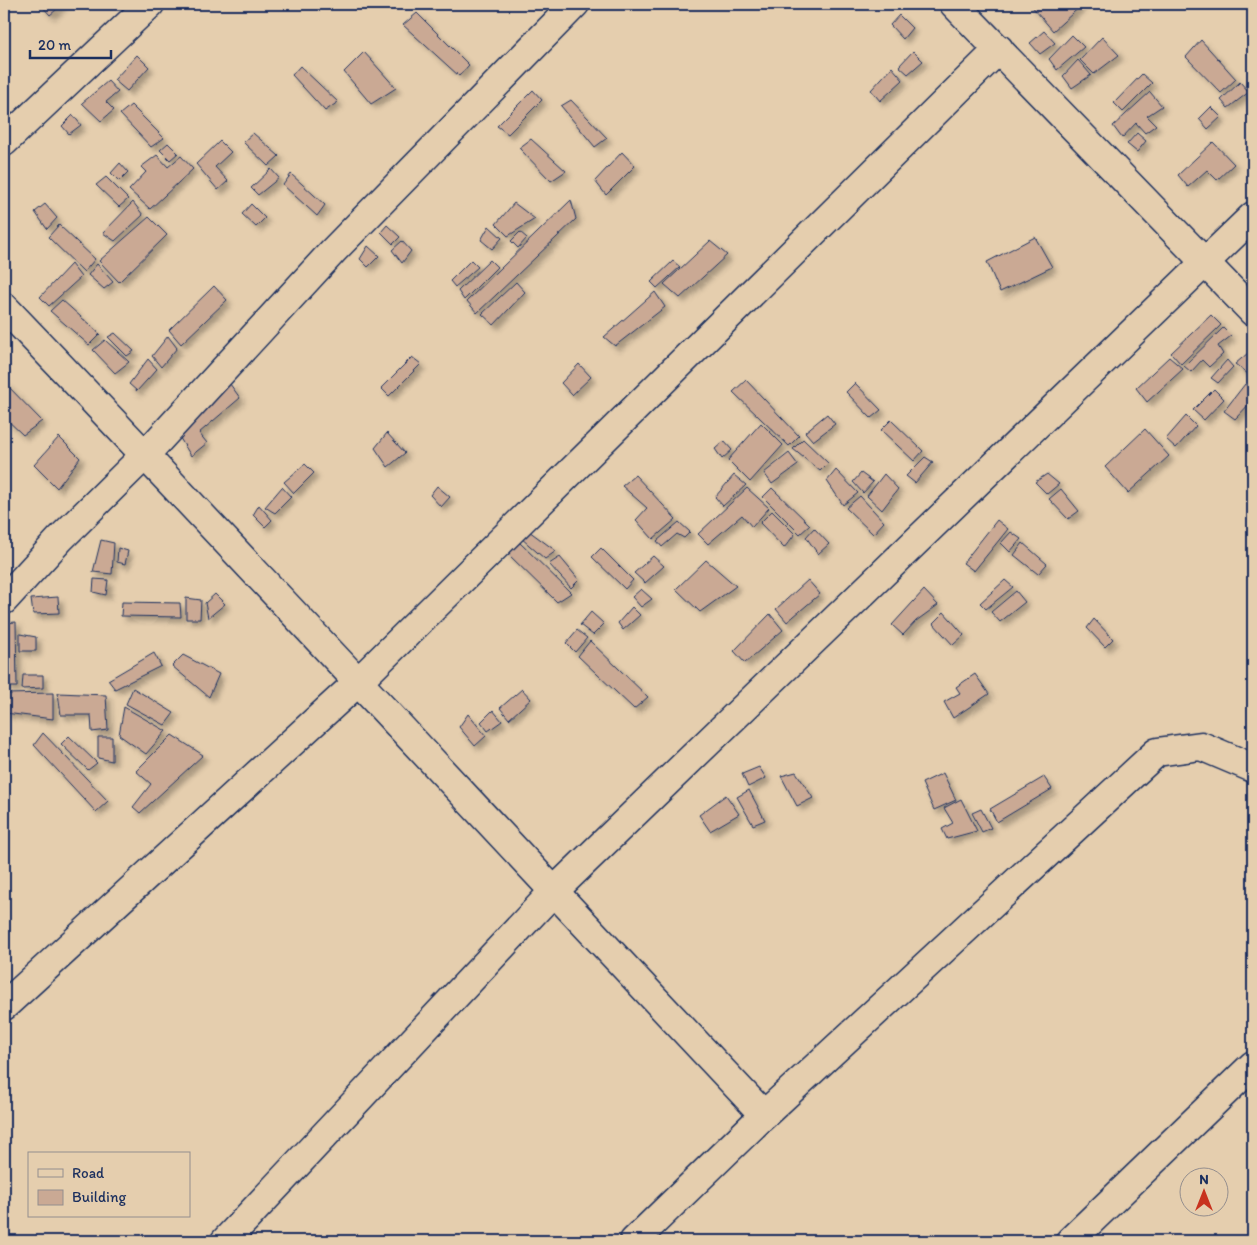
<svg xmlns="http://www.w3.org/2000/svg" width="1257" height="1245" font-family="Itim,sans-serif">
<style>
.building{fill:#caa994;stroke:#1b2f5e;filter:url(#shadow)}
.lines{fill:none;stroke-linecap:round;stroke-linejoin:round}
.minor-casing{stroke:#1b2f5e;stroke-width:31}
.minor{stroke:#e5ceae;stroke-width:28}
</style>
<defs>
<filter id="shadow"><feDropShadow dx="4.5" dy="4.5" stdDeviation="2.5" flood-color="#0004"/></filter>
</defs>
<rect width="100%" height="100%" fill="#e5ceae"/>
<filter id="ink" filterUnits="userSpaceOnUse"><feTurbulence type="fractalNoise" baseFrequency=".02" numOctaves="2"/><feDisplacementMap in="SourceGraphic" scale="10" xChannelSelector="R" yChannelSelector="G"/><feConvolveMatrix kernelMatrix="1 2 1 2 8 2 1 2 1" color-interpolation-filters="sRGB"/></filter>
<g filter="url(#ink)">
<!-- building -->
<g class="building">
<path d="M40,4H63L50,15Z"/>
<path d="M1030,4H1083L1053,31Z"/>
<path d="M417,13L469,65L459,76L403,25Z"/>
<path d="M899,15L912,28L903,39L890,25Z"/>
<path d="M1044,31L1055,43L1040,54L1030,43Z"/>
<path d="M1072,35L1084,47L1057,70L1049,59Z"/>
<path d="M1102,37L1119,55L1094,74L1080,60Z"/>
<path d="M1201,40L1236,79L1221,93L1186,57Z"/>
<path d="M913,51L923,61L908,74L899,66Z"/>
<path d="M364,52L396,88L371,104L344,72Z"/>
<path d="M137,55L149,67L127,91L114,80Z"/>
<path d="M1078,60L1091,75L1072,88L1063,76Z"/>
<path d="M300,66L338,102L325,111L292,75Z"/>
<path d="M892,67L903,80L880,101L871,90Z"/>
<path d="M1142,74L1152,83L1123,112L1114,103Z"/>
<path d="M108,81L118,92L106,102L114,110L101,121L82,103Z"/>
<path d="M1240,82L1249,92L1228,108L1221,100Z"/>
<path d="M533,90L542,100L508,134L497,126Z"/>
<path d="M1150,92L1162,106L1147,116L1156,125L1145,133L1136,123L1122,138L1113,126Z"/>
<path d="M571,100L607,138L595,147L561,106Z"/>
<path d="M131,105L164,138L151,147L120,114Z"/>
<path d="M1211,107L1221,117L1208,129L1199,119Z"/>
<path d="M73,115L81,125L69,134L62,126Z"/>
<path d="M253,133L279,156L268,166L243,142Z"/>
<path d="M1137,133L1146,141L1137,152L1127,144Z"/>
<path d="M531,139L566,171L551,181L519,148Z"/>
<path d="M220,141L231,152L215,167L228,181L218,190L196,164Z"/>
<path d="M1213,142L1234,164L1217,180L1207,170L1188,187L1178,175Z"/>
<path d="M168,143L178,153L170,160L160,150Z"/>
<path d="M622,152L635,166L606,195L595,181Z"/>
<path d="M157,155L168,167L181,156L193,169L150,209L129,190L146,172L141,167Z"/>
<path d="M120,163L128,172L119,181L111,173Z"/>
<path d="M271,169L279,178L258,195L251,188Z"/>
<path d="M291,174L325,205L317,216L283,185Z"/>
<path d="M106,177L128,199L119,207L96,185Z"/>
<path d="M571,200L576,219L477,313L467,301Z"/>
<path d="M133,202L143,215L115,241L103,233Z"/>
<path d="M514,203L535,219L508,236L496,224Z"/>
<path d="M45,204L57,218L47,229L35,212Z"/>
<path d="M251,204L265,218L256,227L242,214Z"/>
<path d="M149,217L167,235L119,282L99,261Z"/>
<path d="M59,225L95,259L84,272L48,237Z"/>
<path d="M387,225L400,237L393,244L381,232Z"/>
<path d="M489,226L502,238L492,249L481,240Z"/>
<path d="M520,232L527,238L518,248L511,241Z"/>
<path d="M1035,237L1052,267L1000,292L987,262Z"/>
<path d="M402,241L411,251L402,263L392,250Z"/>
<path d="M710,241L727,255L680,298L664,284Z"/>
<path d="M368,246L379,256L368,267L360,259Z"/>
<path d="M471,260L478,267L455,287L450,281Z"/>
<path d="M490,260L497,267L464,300L458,291Z"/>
<path d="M673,261L680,267L657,288L651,282Z"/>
<path d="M71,264L81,277L49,306L40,297Z"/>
<path d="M97,264L113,282L104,289L88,275Z"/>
<path d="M516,282L525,292L494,325L482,314Z"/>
<path d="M214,286L227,300L181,344L169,330Z"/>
<path d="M655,292L665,307L615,346L604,337Z"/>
<path d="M62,300L100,334L89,345L50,311Z"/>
<path d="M1211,315L1221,325L1181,364L1171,353Z"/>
<path d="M1223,328L1231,336L1218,346L1223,354L1209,367L1202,360L1191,372L1184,366Z"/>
<path d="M115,333L134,351L127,356L108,337Z"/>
<path d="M168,336L177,348L161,367L152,356Z"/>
<path d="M105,340L129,362L115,373L93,350Z"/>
<path d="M1248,353L1253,358V368L1248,374L1235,364Z"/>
<path d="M412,357L421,364L389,396L381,388Z"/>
<path d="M1169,357L1183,369L1147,402L1136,388Z"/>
<path d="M148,359L157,369L137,391L129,384Z"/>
<path d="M1227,360L1233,367L1218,383L1211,378Z"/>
<path d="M579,364L591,377L572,395L561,383Z"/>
<path d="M746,380L799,436L789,446L733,392Z"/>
<path d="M4,382L42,421L23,435L4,417Z"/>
<path d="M855,383L881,410L871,418L846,392Z"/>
<path d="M230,384L240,398L199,433L207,443L191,456L178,435Z"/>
<path d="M1245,384L1253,393V400L1235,419L1224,411Z"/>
<path d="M1214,389L1224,399L1204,420L1193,410Z"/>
<path d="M827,414L835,424L813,441L805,432Z"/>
<path d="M1186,416L1196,426L1176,448L1166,439Z"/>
<path d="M891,420L923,451L914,461L881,430Z"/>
<path d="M761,423L783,445L750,482L728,460Z"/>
<path d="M1145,429L1169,456L1128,493L1105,467Z"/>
<path d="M387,433L405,453L388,467L375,448Z"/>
<path d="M59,437L80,458L57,488L34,465Z"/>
<path d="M803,439L828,463L820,471L793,449Z"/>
<path d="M724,441L732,450L722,459L715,449Z"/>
<path d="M789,453L798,465L772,484L764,473Z"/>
<path d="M925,457L933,462L915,483L906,476Z"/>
<path d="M305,464L314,473L294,493L284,482Z"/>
<path d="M836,470L858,493L843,505L827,481Z"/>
<path d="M861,473L873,482L863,493L853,482Z"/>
<path d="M884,474L898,489L882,510L867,496Z"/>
<path d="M1047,474L1059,484L1047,494L1035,482Z"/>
<path d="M635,475L676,519L653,539L636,520L647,508L622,486Z"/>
<path d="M734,475L746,485L723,506L715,497Z"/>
<path d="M437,486L450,497L441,507L430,495Z"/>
<path d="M282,487L291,497L275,513L265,507Z"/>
<path d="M747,488L769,508L752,527L742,515L708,544L698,534Z"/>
<path d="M772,488L810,525L800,534L763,497Z"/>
<path d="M1061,489L1079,511L1068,519L1049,499Z"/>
<path d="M860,496L884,522L873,534L846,508Z"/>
<path d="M259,505L272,520L265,527L253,515Z"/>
<path d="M772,511L795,534L784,548L760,523Z"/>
<path d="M997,520L1008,529L974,571L963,563Z"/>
<path d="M679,522L690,532L684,538L677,534L662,547L657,541Z"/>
<path d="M814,528L829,544L818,554L806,537Z"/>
<path d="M529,531L556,551L545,559L521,538Z"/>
<path d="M1011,532L1021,539L1010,552L1001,543Z"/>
<path d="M516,539L571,593L557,602L505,551Z"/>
<path d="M101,540L114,543L112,574L93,572Z"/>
<path d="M1023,543L1047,564L1038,574L1014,555Z"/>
<path d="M118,548L128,551L125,564L117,562Z"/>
<path d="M601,548L633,580L625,589L592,557Z"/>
<path d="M653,556L664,566L645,583L634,573Z"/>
<path d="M560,557L579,580L571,588L549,564Z"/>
<path d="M706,560L736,586L700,612L676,589Z"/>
<path d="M94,579L108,580L106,595L93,592Z"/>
<path d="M808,580L820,594L787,622L776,609Z"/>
<path d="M1005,580L1013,587L986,609L980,603Z"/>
<path d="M641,589L652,599L641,607L632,597Z"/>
<path d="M924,590L938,605L916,621L903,635L892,625Z"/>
<path d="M1016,591L1025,602L1000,622L991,612Z"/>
<path d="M215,594L225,604L208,618L205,603Z"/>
<path d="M58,597L59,613L33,614L31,599Z"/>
<path d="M186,598L201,600L200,619H186Z"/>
<path d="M122,602L180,603L181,617L121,616Z"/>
<path d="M632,607L640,615L623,630L618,623Z"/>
<path d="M591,612L604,624L593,635L580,625Z"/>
<path d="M944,612L964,635L953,645L933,623Z"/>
<path d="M770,614L783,630L745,663L734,651Z"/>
<path d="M1094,619L1113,639L1105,647L1087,628Z"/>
<path d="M16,622L17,687H6L4,623Z"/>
<path d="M577,630L587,638L575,652L566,643Z"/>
<path d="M20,634L36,637V651H20Z"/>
<path d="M590,641L648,697L634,709L578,656Z"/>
<path d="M154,653L161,666L115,689L108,680Z"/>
<path d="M183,655L219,674L209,697L172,666Z"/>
<path d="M975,674L989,694L953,718L944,702L960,693L956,687Z"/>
<path d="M23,675H43V688L22,689Z"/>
<path d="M133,688L174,713L165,725L126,704Z"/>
<path d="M522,689L531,699L509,719L500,708Z"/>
<path d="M53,693V719L5,713L6,694Z"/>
<path d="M58,693L106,695L108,730L92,732L91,715H61Z"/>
<path d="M124,707L166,731L146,754L119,735Z"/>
<path d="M493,710L502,721L488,731L481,722Z"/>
<path d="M468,714L486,736L475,746L459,727Z"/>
<path d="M43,733L108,801L96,812L34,745Z"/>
<path d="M172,735L203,755L140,813L133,807L151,784L136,771Z"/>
<path d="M69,736L97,763L88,770L61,744Z"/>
<path d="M98,737H112V761L98,758Z"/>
<path d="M759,767L766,778L748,787L742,774Z"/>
<path d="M796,772L813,798L797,806L781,776Z"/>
<path d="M943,773L956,800L934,810L922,783Z"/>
<path d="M1044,777L1052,789L997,822L990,809Z"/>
<path d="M749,790L765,820L753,825L737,797Z"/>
<path d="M726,795L739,814L710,831L699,815Z"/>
<path d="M961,799L977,831L947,839L942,829L953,823L944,808Z"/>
<path d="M981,809L991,828L982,832L972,813Z"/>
</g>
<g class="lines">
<!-- minor casing -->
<g class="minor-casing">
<g id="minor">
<path d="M954,4L1253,312"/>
<path d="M4,142L150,4"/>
<path d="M4,307C260,574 510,846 764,1115"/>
<path d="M4,600L60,539L145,455L333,251L575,4"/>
<path d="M4,1006L358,682L999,49"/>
<path d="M225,1241L553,892L1253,216"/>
<path d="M634,1241L764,1115L1157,752L1201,746L1253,768"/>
<path d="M1070,1241L1253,1065"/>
</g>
</g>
<!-- minor -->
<use href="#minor" class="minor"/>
</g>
</g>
<!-- margin -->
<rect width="1257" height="1245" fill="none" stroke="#e5ceae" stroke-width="20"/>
<rect x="10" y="10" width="1237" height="1225" fill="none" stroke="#1b2f5e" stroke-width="2" filter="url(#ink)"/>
<!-- legend -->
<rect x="28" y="1152" width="162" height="65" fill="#e5ceae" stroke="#948e8e"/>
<rect x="38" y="1169" width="25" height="8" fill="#e5ceae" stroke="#948e8e"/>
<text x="72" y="1178" font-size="15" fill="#1b2f5e">Road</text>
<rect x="38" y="1190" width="25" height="15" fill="#caa994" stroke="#948e8e"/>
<text x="72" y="1202" font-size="15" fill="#1b2f5e">Building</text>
<!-- north arrow -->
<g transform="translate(1204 1192)"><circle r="24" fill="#e5ceae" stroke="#948e8e"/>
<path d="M0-4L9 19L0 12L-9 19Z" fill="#c8321e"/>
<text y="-8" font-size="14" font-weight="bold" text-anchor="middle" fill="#1b2f5e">N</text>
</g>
<!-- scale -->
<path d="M30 50v8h81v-8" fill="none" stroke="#1b2f5e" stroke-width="2.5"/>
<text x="38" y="50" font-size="15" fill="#1b2f5e" stroke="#e5ceae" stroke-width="4" paint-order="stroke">20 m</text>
</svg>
